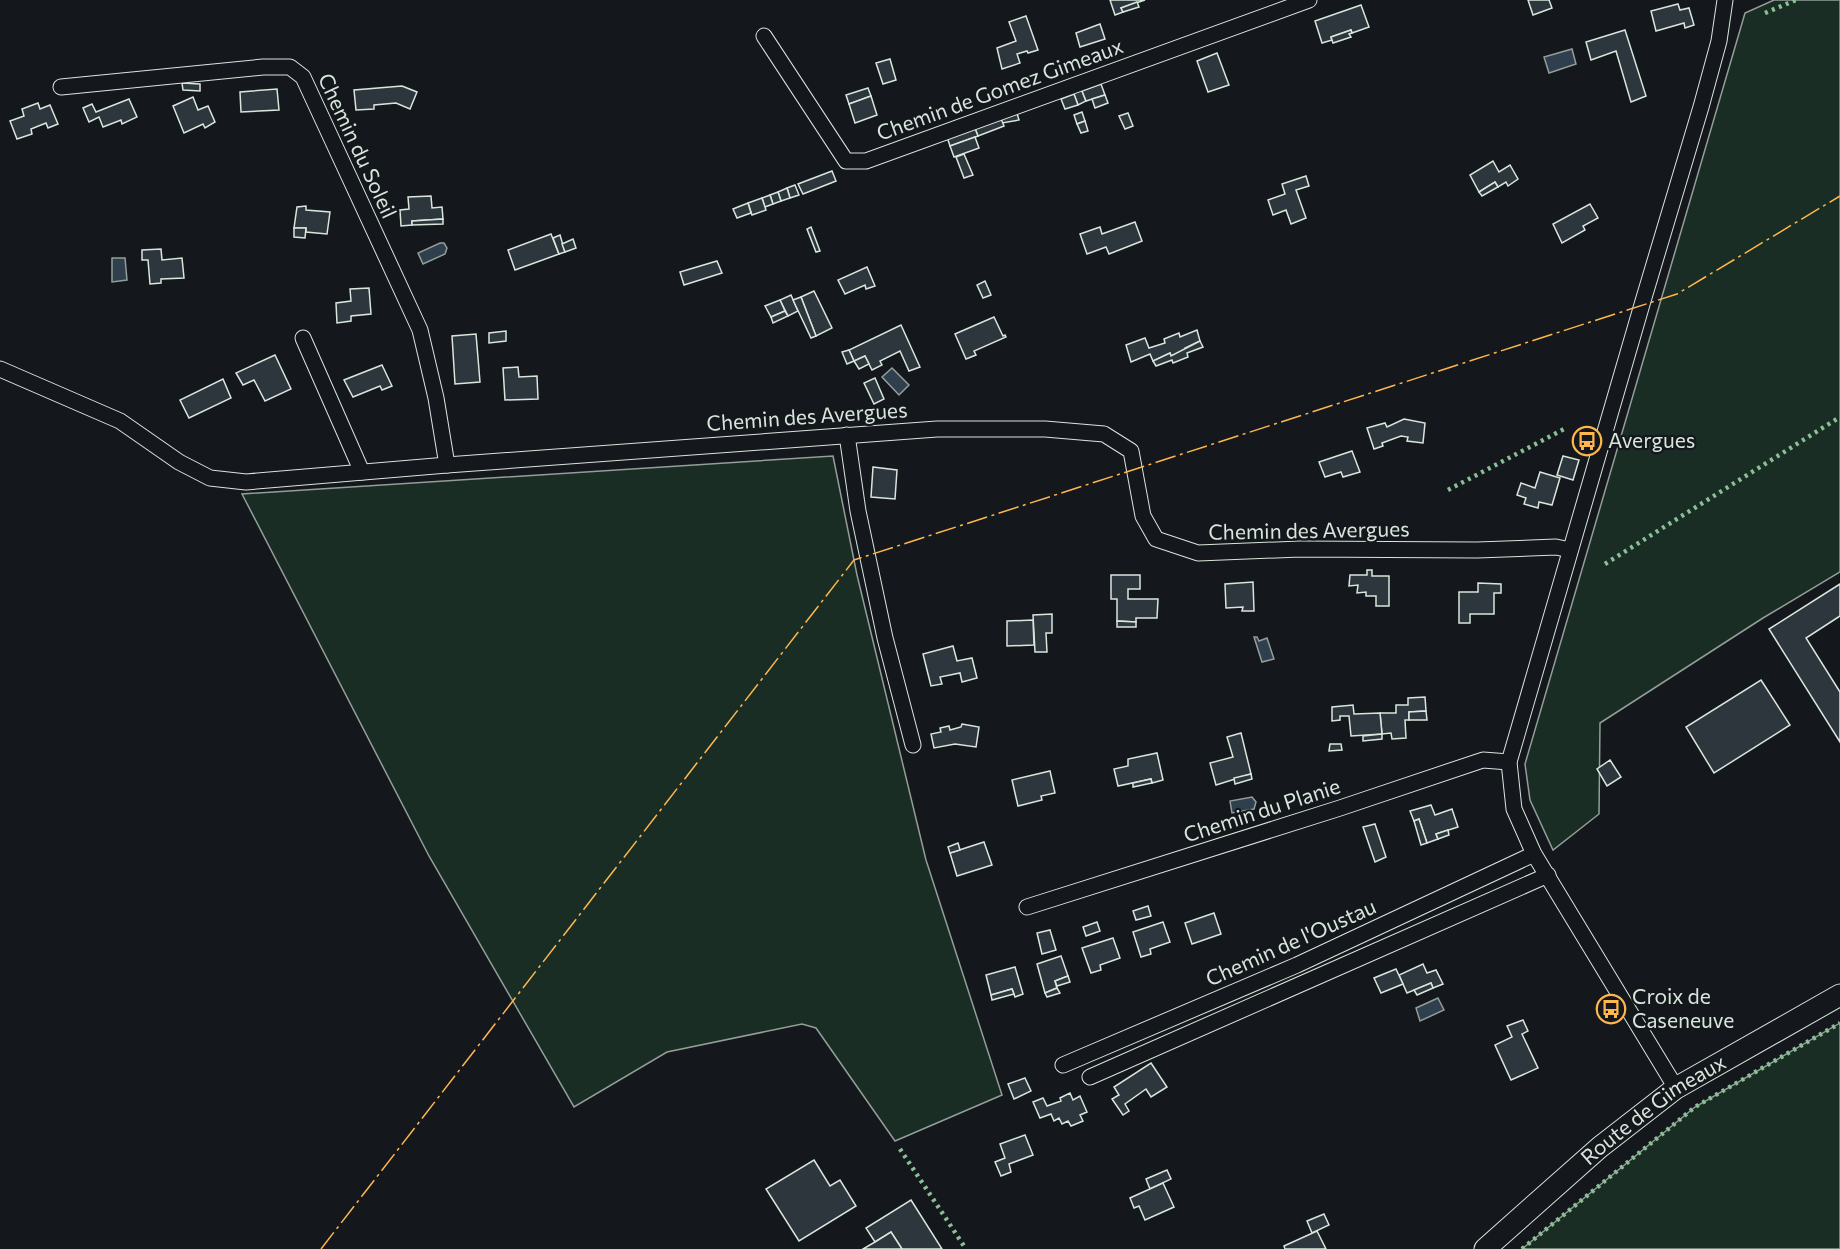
<svg xmlns="http://www.w3.org/2000/svg" width="1840" height="1249" font-family="Commissioner,sans-serif">
<style>
.green{fill:#1a2d24;stroke:#939e99;stroke-width:1.5}
.water{fill:#2f3f4d;stroke:#939e99;stroke-width:1.5}
.building{fill:#2c363c;stroke:#d8e6dc;stroke-width:1.5}
.lines{fill:none;stroke-linecap:round;stroke-linejoin:round}
.street-casing{stroke:#d8e6dc;stroke-width:17}
.secondary-casing{stroke:#d8e6dc;stroke-width:23}
.street{stroke:#14181c;stroke-width:15}
.secondary{stroke:#14181c;stroke-width:21}
.hedge{stroke:#8ac095;stroke-width:4.5;stroke-dasharray:3 4.5;stroke-linecap:butt}
.power{stroke:#ffb74d;stroke-width:1.5;stroke-dasharray:21 4.5 3 4.5;stroke-linecap:butt}
.labels{text-anchor:middle;stroke-width:4.5;stroke-linejoin:round;paint-order:stroke}
.street-label{font-size:21px;fill:#d8e6dc;stroke:#14181c}
.poi-label{font-size:21px;fill:#d8e6dc;stroke:#14181c;text-anchor:start}
</style>
<rect width="100%" height="100%" fill="#14181c"/>
<!-- green -->
<g class="green">
<path d="M1774,0H1840V572L1763,618L1600,723L1599,814L1553,850L1530,800L1525,764L1745,13Z"/>
<path d="M833,456L857,575L926,860L1002,1095L895,1141L816,1028L802,1024L667,1052L574,1107L429,856L242,494Z"/>
<path d="M1840,1023V1249H1522L1695,1107Z"/>
</g>
<!-- water -->
<g class="water">
<path d="M1572,49L1576,64L1549,73L1544,57Z"/>
<path d="M440,243H444L447,248L445,254L423,264L418,253Z"/>
<path d="M112,258H125L127,280L112,282Z"/>
<path d="M892,368L909,385L899,395L882,377Z"/>
<path d="M1254,637H1257L1259,641L1267,638L1274,659L1262,662Z"/>
<path d="M1252,797L1256,802L1254,809L1232,813L1230,801Z"/>
<path d="M1438,998L1444,1010L1420,1021L1416,1008Z"/>
</g>
<!-- building -->
<g class="building">
<path d="M1110,0H1145L1121,8L1123,12L1115,15Z"/>
<path d="M1528,0H1549L1552,8L1533,15Z"/>
<path d="M1137,2L1139,7L1123,12L1121,8Z"/>
<path d="M1678,4L1680,10L1689,8L1694,25L1685,28L1684,23L1656,31L1651,11Z"/>
<path d="M1361,5L1369,27L1352,33L1351,30L1331,37L1332,40L1322,43L1315,21Z"/>
<path d="M1026,16L1038,50L1028,53L1027,51L1017,54L1020,63L1002,69L997,48L1016,41L1009,22Z"/>
<path d="M1100,24L1105,39L1080,47L1076,33Z"/>
<path d="M1351,30L1352,33L1349,34L1351,37L1333,43L1331,37Z"/>
<path d="M1625,30L1646,96L1631,102L1616,51L1591,60L1586,42Z"/>
<path d="M1217,53L1229,85L1208,92L1197,61Z"/>
<path d="M890,59L896,80L883,84L876,63Z"/>
<path d="M1099,80L1101,84L1082,91L1086,101L1078,105L1072,89Z"/>
<path d="M182,83L200,84V91L183,90Z"/>
<path d="M1101,84L1105,95L1086,101L1082,91Z"/>
<path d="M402,86L417,92L410,109L396,103L374,105V109L356,110L354,90Z"/>
<path d="M868,88L871,96L849,104L846,95Z"/>
<path d="M277,89L279,110L241,112L240,92Z"/>
<path d="M1074,94L1078,105L1065,109L1061,99Z"/>
<path d="M1105,95L1108,103L1095,108L1092,99Z"/>
<path d="M871,96L877,115L855,123L849,104Z"/>
<path d="M193,97L198,110L208,106L215,122L205,128L203,124L184,133L173,106Z"/>
<path d="M129,99L137,117L122,124L121,120L103,127L99,117L89,122L83,108L92,104L96,112Z"/>
<path d="M38,103L40,109L50,105L58,124L48,128L46,123L31,129L32,134L17,139L10,121L24,116L22,109Z"/>
<path d="M1016,110L1019,120L1002,123L999,115Z"/>
<path d="M1082,112L1085,121L1077,124L1074,115Z"/>
<path d="M1128,113L1133,126L1125,129L1119,116Z"/>
<path d="M1000,116L1004,126L978,136L974,126Z"/>
<path d="M1085,121L1088,131L1081,133L1077,124Z"/>
<path d="M974,126L978,136L950,146L947,137Z"/>
<path d="M975,137L979,148L954,157L950,146Z"/>
<path d="M964,154L973,175L964,178L956,157Z"/>
<path d="M1493,161L1499,172L1510,165L1518,179L1508,186L1506,182L1498,187L1495,182L1479,192L1470,175Z"/>
<path d="M832,171L836,181L803,194L798,184Z"/>
<path d="M1306,176L1309,186L1296,190L1306,218L1291,224L1286,210L1273,215L1268,200L1285,194L1282,184Z"/>
<path d="M1495,182L1498,187L1482,196L1479,192Z"/>
<path d="M795,185L799,195L790,198L787,188Z"/>
<path d="M787,188L790,198L781,201L778,192Z"/>
<path d="M778,192L781,201L773,204L770,195Z"/>
<path d="M770,195L773,204L765,207L762,198Z"/>
<path d="M431,196L432,208L442,207L443,219L412,221V225L401,226L400,210L409,209L408,197Z"/>
<path d="M762,198L766,210L752,215L748,203Z"/>
<path d="M748,203L751,213L737,218L733,209Z"/>
<path d="M1590,204L1598,218L1583,226L1585,230L1562,243L1553,224Z"/>
<path d="M306,206V210L330,212L327,234L306,232V228H294L297,207Z"/>
<path d="M443,219V224L412,225V221Z"/>
<path d="M1135,222L1142,241L1109,254L1106,247L1087,254L1080,234L1100,227L1102,234Z"/>
<path d="M811,227L820,251L816,252L807,229Z"/>
<path d="M294,228H306L305,238L294,237Z"/>
<path d="M551,234L559,254L515,270L508,250Z"/>
<path d="M560,235L565,252L559,254L553,238Z"/>
<path d="M573,239L576,248L565,252L562,244Z"/>
<path d="M161,249L162,260L182,258L184,278L161,279V283L150,284L148,260H142V250Z"/>
<path d="M717,261L722,273L684,285L680,272Z"/>
<path d="M867,267L875,286L866,289L865,285L845,294L838,280Z"/>
<path d="M985,281L991,295L983,298L977,285Z"/>
<path d="M369,288L371,314L351,316V321L337,323L336,303L351,301L350,289Z"/>
<path d="M814,291L832,328L816,336L801,297Z"/>
<path d="M791,295L798,311L788,316L780,300Z"/>
<path d="M801,297L816,336L811,338L793,300Z"/>
<path d="M780,300L785,311L771,317L765,306Z"/>
<path d="M785,311L788,316L773,323L771,317Z"/>
<path d="M994,317L1003,336L1005,335L1006,337L974,351L976,355L966,359L955,334Z"/>
<path d="M901,325L920,367L909,371L900,351L880,361L882,365L872,370L865,356L854,361L849,350Z"/>
<path d="M1197,330L1200,341L1185,348L1186,350L1171,356L1170,353L1153,361L1150,354L1131,362L1126,345L1145,338L1149,348L1165,343L1164,339L1179,333L1180,337Z"/>
<path d="M506,331V341L489,343V333Z"/>
<path d="M476,334L480,382L455,384L452,336Z"/>
<path d="M1200,341L1203,347L1187,353L1188,357L1173,363L1172,360L1156,366L1153,361L1170,353L1171,356Z"/>
<path d="M849,350L854,361L847,364L842,352Z"/>
<path d="M275,355L291,389L265,401L254,380L243,385L236,373Z"/>
<path d="M865,356L869,364L859,369L854,361Z"/>
<path d="M382,365L392,386L382,390L380,386L353,397L344,380Z"/>
<path d="M518,367L519,377L537,376L538,399L505,400L503,368Z"/>
<path d="M875,378L884,399L874,404L864,383Z"/>
<path d="M223,379L231,398L189,418L180,400Z"/>
<path d="M1404,419L1425,423L1423,443L1407,441L1408,437L1401,436L1382,443L1383,446L1374,449L1367,428L1385,423L1387,427Z"/>
<path d="M1352,451L1360,472L1343,477L1341,472L1325,477L1319,462Z"/>
<path d="M1563,456L1579,460L1573,480L1557,475Z"/>
<path d="M873,467L897,470L895,499L871,497Z"/>
<path d="M1540,472L1560,478L1552,505L1539,502L1538,508L1524,504L1526,498L1517,495L1521,483L1535,488Z"/>
<path d="M1367,570H1372V576H1389V606H1376V596H1366V592L1357,593L1358,585L1349,586L1350,575H1367Z"/>
<path d="M1111,575H1140V589H1128V599H1158L1157,618H1136V622L1117,621V599H1111Z"/>
<path d="M1253,582L1254,611H1242L1243,607L1226,608L1225,584Z"/>
<path d="M1478,583L1501,584V593H1494V614H1470V623H1459V592H1478Z"/>
<path d="M1840,584V616L1806,638L1840,692V742L1769,629Z"/>
<path d="M1052,614V633H1046L1047,652H1035L1033,615Z"/>
<path d="M1033,620L1034,645L1007,646V621Z"/>
<path d="M1117,621L1136,622V627H1117Z"/>
<path d="M953,646L957,661L972,658L977,678L962,682L960,673L940,677L942,684L931,686L923,654Z"/>
<path d="M1761,680L1790,725L1714,773L1686,727Z"/>
<path d="M1425,697L1426,711L1409,712V720H1405L1406,738L1392,739L1391,733L1382,734L1380,713H1396V705H1408V698Z"/>
<path d="M1353,705L1354,714L1380,713L1382,734L1351,736L1349,716H1340V720L1332,721V707Z"/>
<path d="M1426,711L1427,720H1409V712Z"/>
<path d="M962,724L979,727L976,747L955,744L934,748L931,734L941,732L940,728L949,726L950,730L961,727Z"/>
<path d="M1241,733L1251,774L1216,785L1210,763L1233,757L1227,737Z"/>
<path d="M1382,734V739L1363,741V736Z"/>
<path d="M1330,744H1341L1342,750L1329,751Z"/>
<path d="M1157,753L1163,780L1152,783L1151,779L1118,786L1114,769L1128,766V759Z"/>
<path d="M1610,760L1621,777L1607,786L1597,769Z"/>
<path d="M1050,771L1055,793L1041,796L1042,800L1018,806L1012,780Z"/>
<path d="M1251,774L1252,779L1235,784L1234,778Z"/>
<path d="M1151,779L1152,783L1133,787V783Z"/>
<path d="M1431,805L1435,815L1452,809L1458,827L1436,834L1438,839L1427,843L1419,819L1414,821L1410,811Z"/>
<path d="M1419,819L1427,843L1421,845L1414,821Z"/>
<path d="M1375,824L1386,857L1375,862L1363,827Z"/>
<path d="M1448,830L1449,835L1438,839L1436,834Z"/>
<path d="M984,842L992,865L957,876L950,853Z"/>
<path d="M958,843L960,850L950,853L948,847Z"/>
<path d="M1148,906L1151,916L1136,920L1133,911Z"/>
<path d="M1214,913L1221,934L1192,944L1185,923Z"/>
<path d="M1097,922L1100,931L1086,936L1083,927Z"/>
<path d="M1163,922L1170,942L1150,949L1151,954L1141,957L1133,932Z"/>
<path d="M1050,930L1056,950L1042,954L1037,933Z"/>
<path d="M1113,938L1120,958L1100,965L1101,970L1091,973L1082,948Z"/>
<path d="M1061,956L1068,976L1055,981L1057,988L1045,993L1037,964Z"/>
<path d="M1423,964L1427,973L1436,970L1443,984L1433,988L1431,983L1407,993L1399,975Z"/>
<path d="M1015,967L1023,994L1015,997L1012,989L991,995L986,975Z"/>
<path d="M1396,969L1403,984L1381,993L1374,978Z"/>
<path d="M1068,976L1070,982L1057,986L1055,981Z"/>
<path d="M1431,983L1433,988L1417,995L1414,990Z"/>
<path d="M1057,988L1060,993L1047,997L1045,993Z"/>
<path d="M1012,989L1014,994L992,1000L991,995Z"/>
<path d="M1523,1020L1528,1031L1522,1034L1538,1068L1511,1080L1495,1045L1512,1037L1507,1026Z"/>
<path d="M1151,1063L1167,1087L1151,1097L1146,1089L1125,1104L1129,1111L1123,1115L1112,1099L1119,1095L1114,1087Z"/>
<path d="M1025,1078L1031,1091L1014,1099L1008,1084Z"/>
<path d="M1070,1093L1073,1100L1080,1096L1087,1112L1080,1115L1083,1121L1071,1126L1068,1121L1062,1124L1059,1118L1054,1121L1051,1114L1040,1118L1033,1102L1043,1098L1047,1106L1061,1101L1060,1098Z"/>
<path d="M1025,1135L1033,1155L1009,1164L1011,1172L1001,1176L995,1162L1005,1158L1000,1144Z"/>
<path d="M814,1160L830,1186L840,1180L856,1206L799,1241L766,1189Z"/>
<path d="M1167,1170L1171,1179L1150,1189L1146,1179Z"/>
<path d="M1163,1183L1174,1207L1145,1220L1139,1206L1134,1208L1130,1198Z"/>
<path d="M911,1200L942,1249H902L891,1232L875,1242L866,1228Z"/>
<path d="M1324,1214L1329,1225L1312,1233L1307,1221Z"/>
<path d="M1317,1231L1326,1249H1285L1284,1246Z"/>
<path d="M891,1232L902,1249H863L875,1242Z"/>
</g>
<g class="lines">
<!-- street casing -->
<g class="street-casing">
<g id="street">
<path d="M764,36L846,161H866L1309,0"/>
<path d="M61,87L263,67H290L303,77L420,330L436,398L447,465"/>
<path d="M303,338L362,472"/>
<path d="M0,369L120,421L179,462L210,478L246,482L447,465L937,429H1045L1104,434L1131,451L1143,516L1156,539L1198,553L1300,549L1477,550L1556,547L1570,550"/>
<path d="M847,435L858,511L885,638L913,745"/>
<path d="M1027,907L1340,808L1483,760L1509,762"/>
<path d="M1063,1065L1297,965L1534,854"/>
<path d="M1090,1077L1548,875"/>
<path d="M1676,1088L1534,854L1514,809L1509,762L1643,301L1701,107L1719,41L1725,0"/>
</g>
</g>
<!-- secondary casing -->
<g class="secondary-casing">
<g id="secondary">
<path id="s1" d="M1485,1249L1600,1147L1676,1088L1840,995"/>
</g>
</g>
<!-- street -->
<use href="#street" class="street"/>
<!-- secondary -->
<use href="#secondary" class="secondary"/>
<!-- hedge -->
<g class="hedge">
<path d="M1765,13L1796,0"/>
<path d="M1448,490L1566,428"/>
<path d="M1605,564L1840,417"/>
<path d="M900,1149L966,1249"/>
<path d="M1522,1249L1695,1107L1840,1023"/>
</g>
<!-- power -->
<path class="power" d="M321,1249L854,560L1677,294L1840,196"/>
</g>
<!-- icons -->
<defs>
<g id="bus-ring" transform="scale(1.5)"><circle r="9.5" fill="#14181c" stroke="#ffb74d" stroke-width="1.5"/><path d="M-5-6H5V4H4V6H2V4H-2V6H-4V4H-5ZM-3.5-4V0h7V-4ZM-3.5 1.2v1.5H-2V1.2ZM2 1.2v1.5H3.5V1.2Z" fill="#ffb74d"/></g>
</defs>
<g fill-rule="evenodd">
<use href="#bus-ring" x="1587" y="441"/>
<use href="#bus-ring" x="1611" y="1009"/>
</g>
<g class="labels">
<!-- street labels -->
<g class="street-label">
<text transform="translate(1000 90) rotate(-20)" y="7">Chemin de Gomez Gimeaux</text>
<text transform="translate(357 146) rotate(65)" y="7">Chemin du Soleil</text>
<text transform="translate(807 417) rotate(-4)" y="7">Chemin des Avergues</text>
<text transform="translate(1309 531) rotate(-1)" y="7">Chemin des Avergues</text>
<text transform="translate(1262 811) rotate(-18)" y="7">Chemin du Planie</text>
<text transform="translate(1291 943) rotate(-24)" y="7">Chemin de l'Oustau</text>
<text dy="7" stroke="none"><textPath href="#s1" startOffset="219">Route de Gimeaux</textPath></text>
</g>
<!-- poi labels -->
<g class="poi-label">
<text x="1608" y="448">Avergues</text>
<text x="1632" y="1004">Croix de<tspan x="1632" dy="24">Caseneuve</tspan></text>
</g>
</g>
</svg>
